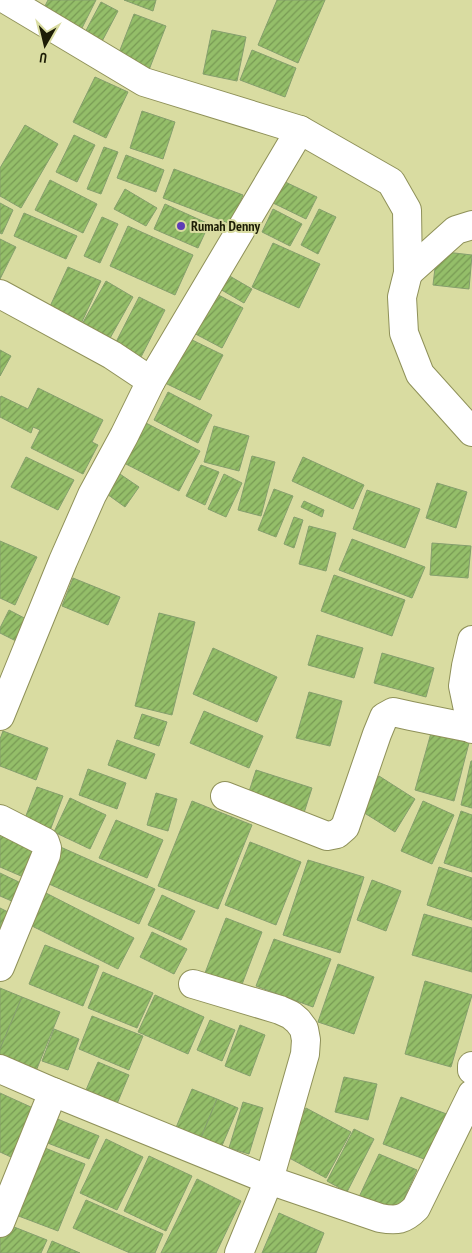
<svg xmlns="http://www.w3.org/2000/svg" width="472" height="1253" font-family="'PT Sans Narrow',sans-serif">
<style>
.building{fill:url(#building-hatch);stroke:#859f6d}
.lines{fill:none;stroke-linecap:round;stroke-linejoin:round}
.street-casing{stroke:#8f9159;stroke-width:30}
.street{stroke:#fff;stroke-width:28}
.poi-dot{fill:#5e3db6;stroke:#d9dca1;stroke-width:2}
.labels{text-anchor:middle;stroke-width:4;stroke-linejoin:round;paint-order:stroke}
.poi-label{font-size:14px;font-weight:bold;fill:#1d1d06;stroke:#d9dca1;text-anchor:start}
</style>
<defs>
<pattern id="building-hatch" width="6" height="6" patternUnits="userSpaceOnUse" patternTransform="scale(1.25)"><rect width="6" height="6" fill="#94be69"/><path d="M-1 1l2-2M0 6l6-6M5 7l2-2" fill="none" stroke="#789a54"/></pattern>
</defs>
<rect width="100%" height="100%" fill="#d9dca1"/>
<!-- building -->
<g class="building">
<path d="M48,0H96L81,30L42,12Z"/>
<path d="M124,0H156L153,11Z"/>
<path d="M277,0H325L298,63L258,45Z"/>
<path d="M101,2L118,11L98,49L81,40Z"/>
<path d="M134,14L166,26L147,75L115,63Z"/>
<path d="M212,30L246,37L237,81L203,74Z"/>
<path d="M252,50L296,68L285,97L240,80Z"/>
<path d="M95,77L128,92L106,138L73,122Z"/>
<path d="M142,111L175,122L163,159L130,148Z"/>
<path d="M25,125L58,144L21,208L0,196V168Z"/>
<path d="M74,135L95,145L77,182L56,172Z"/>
<path d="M104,147L118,152L101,194L87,189Z"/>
<path d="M126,155L164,170L156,192L117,178Z"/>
<path d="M174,169L243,195L231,224L163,198Z"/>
<path d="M50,180L97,204L83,233L35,210Z"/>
<path d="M281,180L317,197L306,219L271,202Z"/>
<path d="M125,189L157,208L146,226L114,209Z"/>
<path d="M0,203L13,210L2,234L0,233Z"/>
<path d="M165,204L209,224L198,248L154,229Z"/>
<path d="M273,209L302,224L290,246L262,232Z"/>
<path d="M319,209L336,217L318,254L301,245Z"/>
<path d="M24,213L77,236L66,259L14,236Z"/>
<path d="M102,217L118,224L100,263L84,256Z"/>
<path d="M128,226L193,255L175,295L110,266Z"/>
<path d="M0,239L16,247L0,279Z"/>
<path d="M273,243L320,264L299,308L252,287Z"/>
<path d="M437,251L472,255L469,289L433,285Z"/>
<path d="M68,267L101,281L79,328L47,313Z"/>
<path d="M221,271L252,289L244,303L213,285Z"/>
<path d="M106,281L133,297L109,340L81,326Z"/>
<path d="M209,290L243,308L222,348L188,330Z"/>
<path d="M139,297L165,310L140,359L114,346Z"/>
<path d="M186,337L223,355L200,400L163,382Z"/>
<path d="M0,350L11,356L0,376Z"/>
<path d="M38,388L103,420L92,442L98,445L83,474L31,448L40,430L33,427L31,433L0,417V398L1,396L28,409Z"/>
<path d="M168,392L212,415L198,443L154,420Z"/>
<path d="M144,422L200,451L179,491L122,462Z"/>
<path d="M214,426L249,436L239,471L204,462Z"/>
<path d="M252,456L275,462L261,516L238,510Z"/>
<path d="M26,457L74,480L58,510L11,487Z"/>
<path d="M303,457L364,485L353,509L292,481Z"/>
<path d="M201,465L219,472L205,505L186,496Z"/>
<path d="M114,470L139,487L125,507L100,489Z"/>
<path d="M224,474L242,483L226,517L208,509Z"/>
<path d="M437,483L467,492L456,528L426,518Z"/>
<path d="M274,489L293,496L276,537L258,530Z"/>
<path d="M367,490L420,509L405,548L353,529Z"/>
<path d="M304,501L324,510L322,517L301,507Z"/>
<path d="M294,517L303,520L294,548L284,544Z"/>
<path d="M309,526L336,533L326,571L299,564Z"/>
<path d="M352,539L425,567L412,598L339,570Z"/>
<path d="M0,541L37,557L15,605L0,598Z"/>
<path d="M432,543L471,546L468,578L430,575Z"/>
<path d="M334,575L405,600L392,636L321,611Z"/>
<path d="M73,578L120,597L108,625L62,606Z"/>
<path d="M9,610L30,621L18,642L0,633V628Z"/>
<path d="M159,613L195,622L172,715L135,706Z"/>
<path d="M317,635L363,648L354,678L308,665Z"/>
<path d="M213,648L277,677L257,722L193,694Z"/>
<path d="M382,653L434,668L426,697L374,683Z"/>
<path d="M309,692L342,701L330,746L296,738Z"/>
<path d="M204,711L263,736L249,768L190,743Z"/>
<path d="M142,714L167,722L159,746L134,738Z"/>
<path d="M3,731L48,748L36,780L0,766V739Z"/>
<path d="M431,733L469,743L454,801L415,790Z"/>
<path d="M117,740L155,754L146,779L108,765Z"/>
<path d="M471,761H472V808L461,805Z"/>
<path d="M88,769L126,783L117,809L79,795Z"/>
<path d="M256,770L312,788L303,816L247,798Z"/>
<path d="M379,776L415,799L395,832L358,809Z"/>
<path d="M37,787L63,796L48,836L22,826Z"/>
<path d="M156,793L177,799L168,831L147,825Z"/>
<path d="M70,798L106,815L90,849L54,832Z"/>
<path d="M192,801L252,825L218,909L158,886Z"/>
<path d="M423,801L454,815L432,864L401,851Z"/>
<path d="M461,811L472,815V872L444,863Z"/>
<path d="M116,820L163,840L147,878L99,858Z"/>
<path d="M0,831L41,848L28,879L0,867Z"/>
<path d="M250,842L301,862L276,925L225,905Z"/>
<path d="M56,845L155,889L139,924L40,880Z"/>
<path d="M308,860L364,877L340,953L283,935Z"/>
<path d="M439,867L472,878V920L427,905Z"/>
<path d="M0,873L23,884L14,902L0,896Z"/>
<path d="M372,880L401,891L386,931L357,920Z"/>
<path d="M42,891L134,938L118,969L26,923Z"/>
<path d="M162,895L195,911L181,940L148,925Z"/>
<path d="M0,908L12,914L0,938Z"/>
<path d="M424,914L472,928V972L412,955Z"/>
<path d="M226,918L262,932L241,987L205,973Z"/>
<path d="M152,932L187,949L174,974L140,957Z"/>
<path d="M274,939L331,959L313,1007L256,986Z"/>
<path d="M45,945L99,966L83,1006L29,984Z"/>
<path d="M338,964L374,977L354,1034L318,1022Z"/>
<path d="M103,972L153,993L137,1028L88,1008Z"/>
<path d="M425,981L472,995L451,1067L405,1054Z"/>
<path d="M0,988L22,997L0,1049Z"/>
<path d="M155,995L204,1017L188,1054L138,1032Z"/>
<path d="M22,997L60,1012L36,1071L0,1056V1049Z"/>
<path d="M92,1016L143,1036L129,1070L79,1049Z"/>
<path d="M210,1020L235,1030L222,1061L197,1050Z"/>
<path d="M240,1025L265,1035L250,1076L225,1066Z"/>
<path d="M54,1029L79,1039L68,1070L42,1061Z"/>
<path d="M98,1062L129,1075L114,1111L83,1097Z"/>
<path d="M344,1077L377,1084L368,1120L335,1112Z"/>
<path d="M192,1089L217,1099L200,1140L175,1130Z"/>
<path d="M0,1093L33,1108L11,1157L0,1152Z"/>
<path d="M401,1097L452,1116L435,1163L383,1144Z"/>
<path d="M217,1099L238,1108L221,1148L200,1140Z"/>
<path d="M243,1102L263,1108L249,1154L229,1148Z"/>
<path d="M306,1108L351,1132L326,1178L282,1154Z"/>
<path d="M55,1118L99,1136L89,1159L45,1142Z"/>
<path d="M354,1129L374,1139L347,1192L327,1181Z"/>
<path d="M106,1139L143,1157L117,1210L80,1193Z"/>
<path d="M35,1144L85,1164L58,1231L8,1212Z"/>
<path d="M379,1154L417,1170L397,1214L359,1197Z"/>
<path d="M149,1156L192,1176L166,1231L124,1211Z"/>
<path d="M197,1179L241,1201L216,1253H161Z"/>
<path d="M86,1200L163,1234L155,1253H130L73,1228Z"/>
<path d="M279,1213L324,1233L316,1253H262Z"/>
<path d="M4,1223L47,1240L41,1253H0V1233Z"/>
<path d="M52,1241L80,1253H47Z"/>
</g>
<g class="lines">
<!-- street casing -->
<g class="street-casing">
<g id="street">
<path d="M7,0L144,82L300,130L391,182L407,210L408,273L402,297L404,333L420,374L472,432"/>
<path d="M408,273L456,230L472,225"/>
<path d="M0,294L112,355L151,381L124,436L92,495L63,561L0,716"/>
<path d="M151,381L300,130"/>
<path d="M472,640L466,666L463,686L472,729"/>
<path d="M225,796L327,836L337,834L345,827L377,734L384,717L393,712L411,716L471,728"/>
<path d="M0,819L45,842L47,848L46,855L0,967"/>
<path d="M193,984L280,1010L291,1015L298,1021L304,1029L306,1040L305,1054L269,1180L239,1253"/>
<path d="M472,1066V1070"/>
<path d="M0,1069L53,1092L269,1180L380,1218C397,1221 404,1220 416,1208L472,1094"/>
<path d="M0,1223L53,1092"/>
</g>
</g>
<!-- street -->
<use href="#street" class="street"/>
</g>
<!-- markers -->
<circle class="poi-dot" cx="181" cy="226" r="5"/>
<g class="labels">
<!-- poi labels -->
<g class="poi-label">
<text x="191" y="231">Rumah Denny</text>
</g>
</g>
<!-- north arrow -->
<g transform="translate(45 45) rotate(188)" stroke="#d9dca1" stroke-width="4" paint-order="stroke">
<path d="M0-4L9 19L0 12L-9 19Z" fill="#1d1d06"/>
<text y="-8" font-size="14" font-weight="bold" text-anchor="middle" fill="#1d1d06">U</text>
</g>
</svg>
